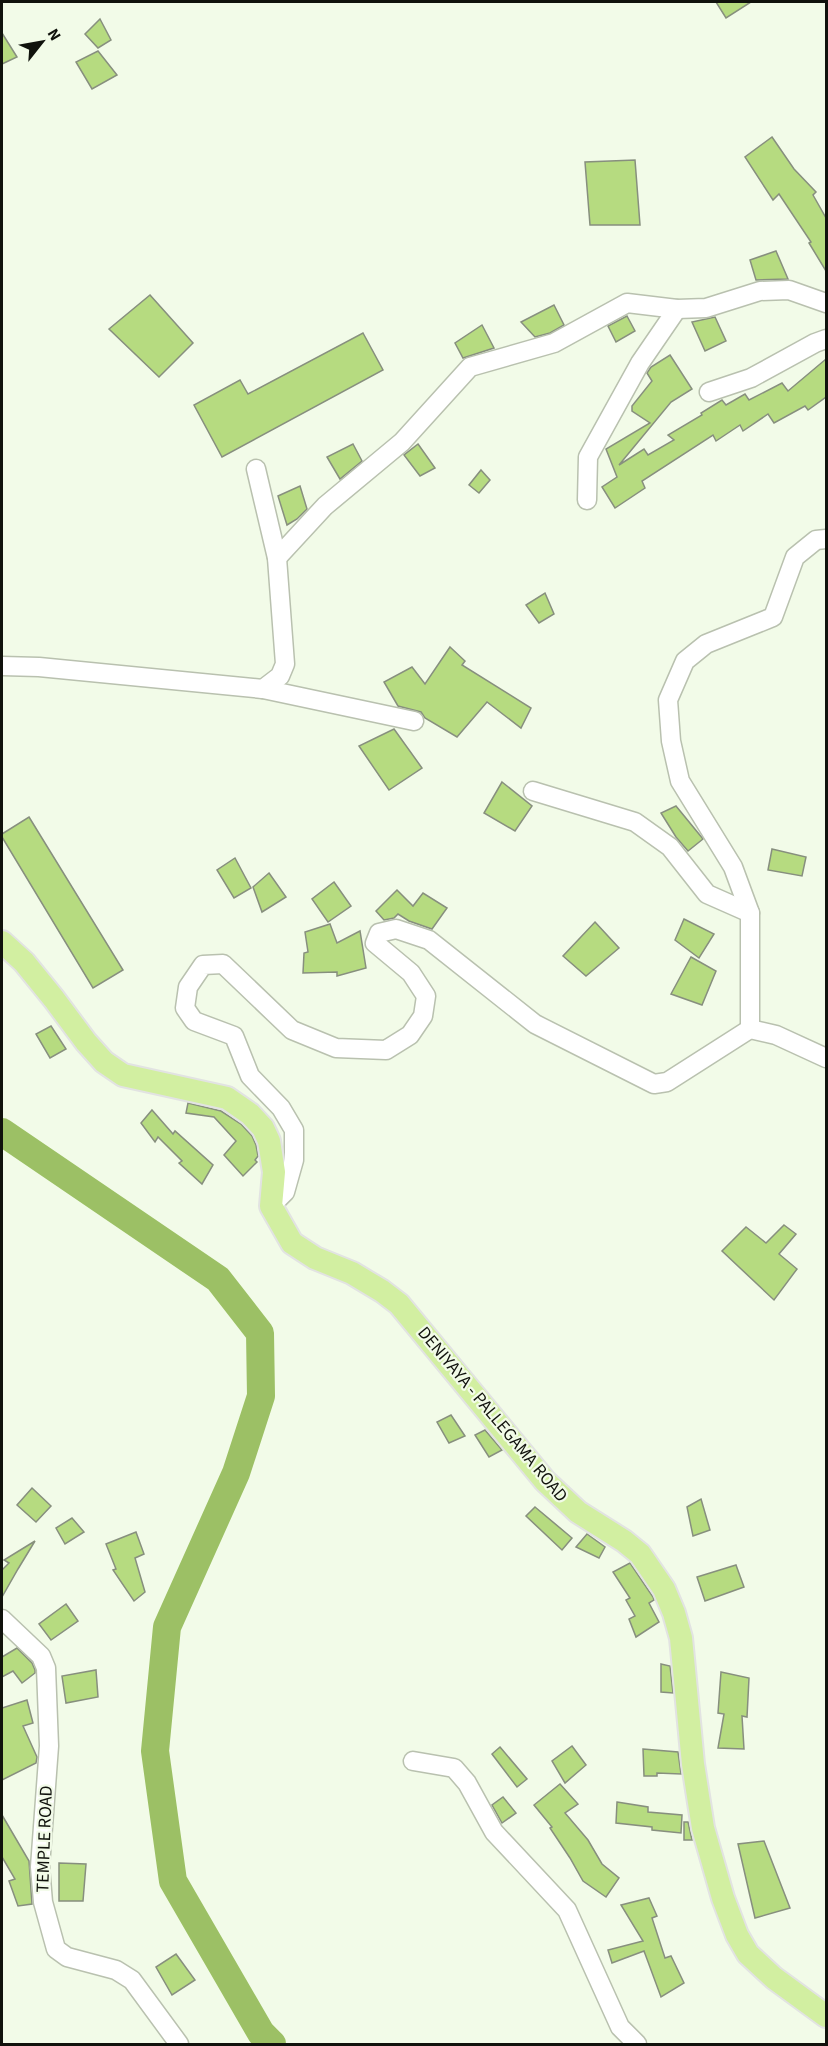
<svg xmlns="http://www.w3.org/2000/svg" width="828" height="2046" font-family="'Source Sans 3',sans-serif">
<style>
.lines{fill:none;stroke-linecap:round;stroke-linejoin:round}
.river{stroke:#9cc065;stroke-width:28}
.building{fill:#b6db80;stroke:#878f7e;stroke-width:1.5}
.minor-casing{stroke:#b9c1af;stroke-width:21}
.major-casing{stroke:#e2e3e2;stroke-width:26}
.minor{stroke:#fff;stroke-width:18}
.major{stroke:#d2efa1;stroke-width:22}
.labels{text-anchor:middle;stroke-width:4.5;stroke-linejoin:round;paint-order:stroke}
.street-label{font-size:18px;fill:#10120c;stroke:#f2fbe8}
</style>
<rect width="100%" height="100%" fill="#f2fbe8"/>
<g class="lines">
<!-- river -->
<path class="river" d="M2,1132L218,1279L260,1333L261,1396L236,1473L167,1627L155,1751L173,1881L261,2033L272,2044"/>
</g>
<!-- building -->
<g class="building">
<path d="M716,2H751L726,18Z"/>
<path d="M100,19L111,40L98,48L85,34Z"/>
<path d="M2,33L17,57L2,64Z"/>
<path d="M98,51L117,75L92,89L76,62Z"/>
<path d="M772,137L794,169L816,192L813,195L826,218V271L809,243L811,242L779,194L773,200L745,157Z"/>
<path d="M635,160L640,225H590L585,162Z"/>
<path d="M776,251L788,279L756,280L750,260Z"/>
<path d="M150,295L193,343L159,377L109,329Z"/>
<path d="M554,305L564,325L550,333L535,337L521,322Z"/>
<path d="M627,316L635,331L616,342L608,326Z"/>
<path d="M715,317L726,341L705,351L692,322Z"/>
<path d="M482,325L494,348L463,358L455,343Z"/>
<path d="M363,333L383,370L222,457L194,405L240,380L248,394Z"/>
<path d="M670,355L692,389L671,402L619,465L644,449L648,455L674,440L668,435L702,415L701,413L722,400L726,405L745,394L749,400L782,383L788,391L826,359V397L808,410L805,406L774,423L768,414L743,431L740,425L716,441L713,435L642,481L645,488L615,508L602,487L617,477L606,449L650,423L632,411V406L652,381L647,373L651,367Z"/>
<path d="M353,444L362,461L340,479L327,457Z"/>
<path d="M418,444L435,468L420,476L404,455Z"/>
<path d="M481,470L490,480L479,493L469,485Z"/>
<path d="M300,486L307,509L297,519L287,525L278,496Z"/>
<path d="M545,593L554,614L539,623L526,605Z"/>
<path d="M450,647L465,661L462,665L531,708L521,728L487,702L457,737L425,718L421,712L398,706L384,682L412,667L425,684Z"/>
<path d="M394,729L422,768L389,790L359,746Z"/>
<path d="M502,782L532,806L515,831L484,813Z"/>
<path d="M676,806L703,839L688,851L676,837L661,813Z"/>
<path d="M29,817L123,970L93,988L2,837V834Z"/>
<path d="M772,849L806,857L802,876L768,870Z"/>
<path d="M235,858L251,888L234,898L217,870Z"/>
<path d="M269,873L286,897L262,912L253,887Z"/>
<path d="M334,882L351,906L328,922L312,899Z"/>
<path d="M397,890L413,906L423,893L447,908L432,929L409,921L398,914L394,918L384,920L376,911Z"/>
<path d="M684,919L714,934L699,958L675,940Z"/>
<path d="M595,922L619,948L586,976L563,956Z"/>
<path d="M330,924L337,943L360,931L366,968L337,976V972L303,973L304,953L308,952L305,932Z"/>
<path d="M691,957L716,971L702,1005L671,994Z"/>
<path d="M51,1026L66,1049L50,1058L36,1034Z"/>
<path d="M188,1103L221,1111L241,1124L252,1136L256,1145L258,1156L255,1160L257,1162L243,1176L224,1155L236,1141L214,1117L186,1113Z"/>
<path d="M152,1110L173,1134L175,1131L213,1165L202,1184L179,1163L182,1161L158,1137L155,1142L141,1123Z"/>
<path d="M784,1225L796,1234L779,1254L797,1269L774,1300L722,1251L746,1227L766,1243Z"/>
<path d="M451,1415L465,1436L449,1443L437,1422Z"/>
<path d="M485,1430L502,1450L489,1457L475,1435Z"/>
<path d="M32,1488L51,1506L36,1522L17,1505Z"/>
<path d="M701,1499L710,1530L693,1536L687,1507Z"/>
<path d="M535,1507L572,1538L562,1550L526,1516Z"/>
<path d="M72,1518L84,1532L65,1544L56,1528Z"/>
<path d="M136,1532L144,1554L135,1558L145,1592L134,1601L113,1570L116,1569L106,1544Z"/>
<path d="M587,1534L605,1547L599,1558L576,1547Z"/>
<path d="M35,1541L18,1569L2,1597V1570L9,1563L4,1560Z"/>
<path d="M630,1563L653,1597L654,1600L649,1603L659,1622L636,1637L629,1619L635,1616L626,1600L630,1598L613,1572Z"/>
<path d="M736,1565L744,1587L705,1601L697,1577Z"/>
<path d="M66,1604L78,1621L51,1640L39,1624Z"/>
<path d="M17,1648L32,1663L35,1670V1673L22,1683L13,1671L2,1677V1657Z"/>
<path d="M661,1664L670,1666L673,1693L661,1692Z"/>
<path d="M96,1670L98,1697L66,1703L62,1676Z"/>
<path d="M721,1672L749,1678L747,1717L742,1716L744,1749L718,1748L724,1714L718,1713Z"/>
<path d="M27,1700L33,1723L23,1726L37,1757L36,1763L2,1780V1708Z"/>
<path d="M572,1746L586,1765L565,1783L552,1761Z"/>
<path d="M500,1747L527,1779L517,1787L492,1754Z"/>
<path d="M643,1749L678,1752L681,1774L657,1773V1776H644Z"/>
<path d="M560,1784L578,1804L565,1813L588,1840L602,1864L619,1878L606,1897L583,1881L570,1858L550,1828L552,1827L534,1805Z"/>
<path d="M503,1797L516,1813L502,1823L492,1805Z"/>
<path d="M617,1802L648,1807V1812L682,1815L681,1833L652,1830V1827L616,1823Z"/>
<path d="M2,1815L29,1861L32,1904L18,1906L9,1881L15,1879L2,1857Z"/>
<path d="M684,1822H688L692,1840H684Z"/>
<path d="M764,1841L790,1908L755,1918L738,1844Z"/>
<path d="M59,1863L86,1864L83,1901H59Z"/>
<path d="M649,1898L657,1916L652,1918L665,1958L671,1956L684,1983L661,1997L644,1951L612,1963L608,1950L643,1941L621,1905Z"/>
<path d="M176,1954L195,1980L172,1995L156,1967Z"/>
</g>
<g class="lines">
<!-- minor casing -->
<g class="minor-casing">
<g id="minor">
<path d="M709,392L751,378L815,343L826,339"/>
<path d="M587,500L588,457L640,363L677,309"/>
<path d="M277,558L325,506L402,442L470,367L554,343L627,303L677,309L706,308L760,291L789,290L826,303"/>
<path d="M2,666L39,667L263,689L280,676L285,664L277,558L256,469"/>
<path d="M263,689L414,721"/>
<path d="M533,791L635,822L670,847L707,894L750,913"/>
<path d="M750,1029V913L733,867L680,781L671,741L668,700L685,661L706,644L773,617L795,557L816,540L826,539"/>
<path d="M271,1206L285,1192L294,1160V1130L281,1108L250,1076L234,1036L194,1021L185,1008L188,987L203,965L223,964L292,1030L336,1048L386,1050L410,1035L423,1016L426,996L411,973L375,943L379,933L396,929L429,940L535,1024L654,1084L667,1082L750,1029L776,1035L826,1058"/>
<path d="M2,1619L41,1656L46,1668L49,1746L40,1867L43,1902L56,1949L67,1957L116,1970L132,1980L179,2044"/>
<path d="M413,1761L454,1768L467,1783L494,1832L567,1910L620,2027L637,2044"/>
</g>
</g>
<!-- major casing -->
<g class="major-casing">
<path id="major" d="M2,942L24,962L54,999L86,1042L104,1062L123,1075L227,1098L250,1114L263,1128L269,1141L274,1172L271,1206L292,1243L315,1258L352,1273L382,1291L399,1304L545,1481L578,1512L624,1541L640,1554L664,1589L674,1613L681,1638L693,1764L703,1828L723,1898L737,1935L748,1954L774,1978L826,2016"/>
</g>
<!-- minor -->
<use href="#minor" class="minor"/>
<!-- major -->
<use href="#major" class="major"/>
</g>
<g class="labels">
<!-- street labels -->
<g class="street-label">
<text transform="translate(493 1414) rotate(50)" y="6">DENIYAYA - PALLEGAMA ROAD</text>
<text transform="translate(44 1839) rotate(-88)" y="6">TEMPLE ROAD</text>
</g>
</g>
<!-- border -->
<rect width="828" height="2046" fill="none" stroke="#10120c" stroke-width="6"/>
<!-- north arrow -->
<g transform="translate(42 42) rotate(59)" stroke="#f2fbe8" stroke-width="4.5" paint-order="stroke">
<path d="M0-4.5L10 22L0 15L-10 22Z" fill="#10120c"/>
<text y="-9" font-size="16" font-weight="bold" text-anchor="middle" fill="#10120c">N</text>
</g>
</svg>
